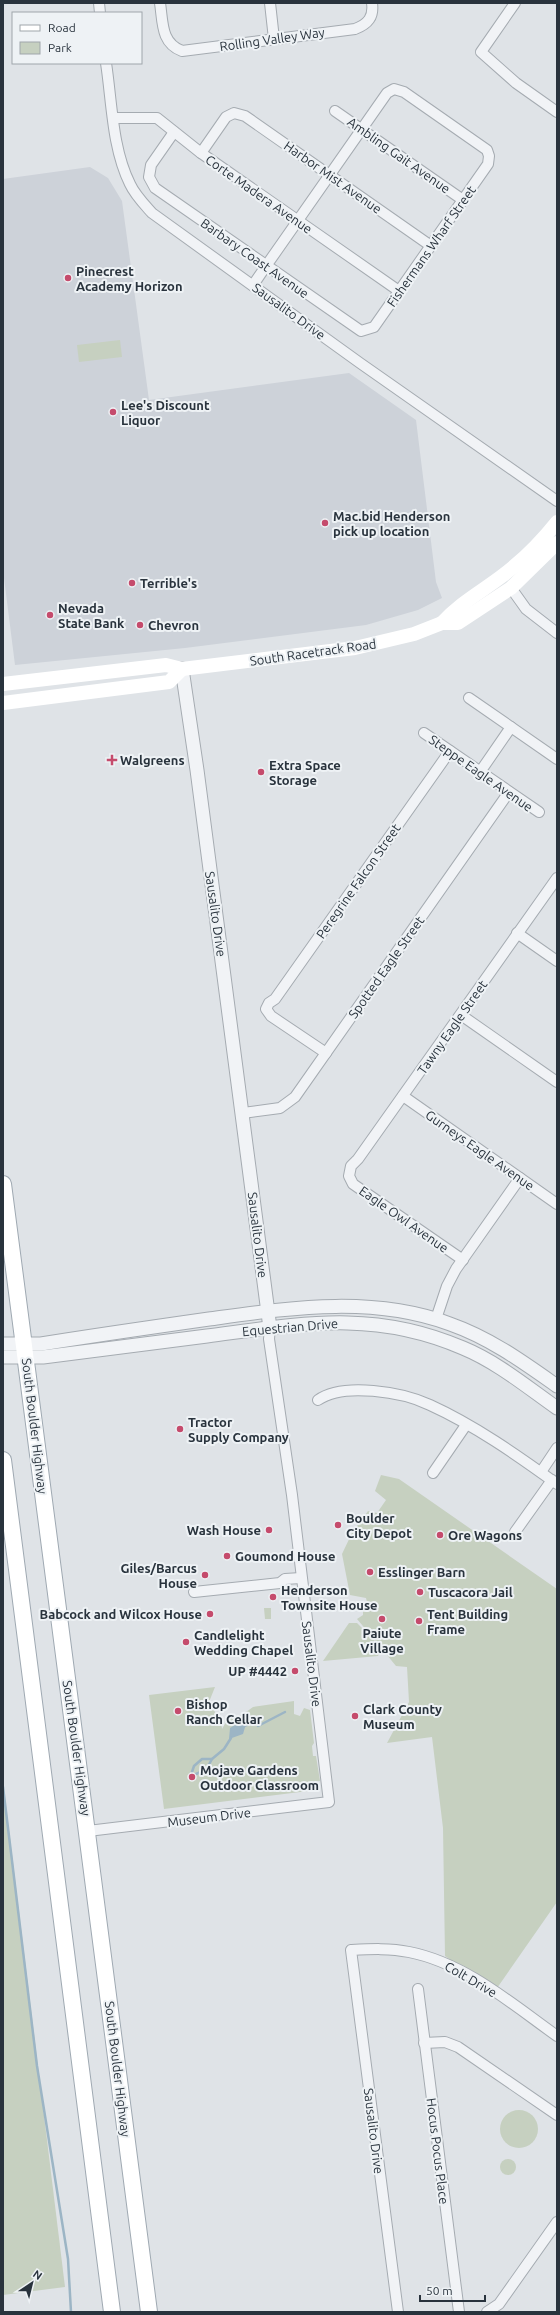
<svg xmlns="http://www.w3.org/2000/svg" width="560" height="2315" font-family="Ubuntu,sans-serif">
<style>
.built{fill:#cdd2d9}
.green{fill:#c6d0c0}
.water{fill:#9cb5c5}
.lines{fill:none;stroke-linecap:round;stroke-linejoin:round}
.stream{stroke:#9cb5c5;stroke-width:2.5}
.minor-casing{stroke:#a5abb1;stroke-width:12}
.tertiary-casing{stroke:#a5abb1;stroke-width:15}
.primary-casing{stroke:#9fa9b2;stroke-width:18}
.minor{stroke:#f1f3f6;stroke-width:10}
.tertiary{stroke:#f1f3f6;stroke-width:13}
.secondary{stroke:#fff;stroke-width:14}
.primary{stroke:#fff;stroke-width:16}
.poi-dot{fill:#c54b6c;stroke:#eef2f5;stroke-width:1.5}
.labels{text-anchor:middle;stroke-width:4;stroke-linejoin:round;paint-order:stroke}
.street-label{font-size:13px;fill:#29333d;stroke:#eef2f5}
.poi-label{font-size:13px;font-weight:bold;fill:#29333d;stroke:#eef2f5;text-anchor:start}
</style>
<rect width="100%" height="100%" fill="#dfe3e7"/>
<!-- built -->
<path class="built" d="M90,167L108,178L122,201L149,400L349,373L416,420L436,582L442,598L418,610L366,625L185,648L15,665L3,570V179Z"/>
<!-- green -->
<g class="green">
<path d="M120,340L122,357L79,362L77,345Z"/>
<path d="M381,1475L399,1479L557,1589V1902L495,1991L445,1956L443,1828L432,1737L387,1743L409,1702L407,1667L396,1666L382,1649L378,1656L323,1661L349,1623H357L379,1645L357,1619L363,1615V1607L367,1602L366,1598L350,1595L342,1554L352,1533L368,1511L377,1513L386,1500L375,1491Z"/>
<path d="M264,1608H271V1619H265Z"/>
<path d="M215,1687L209,1702L221,1722L222,1729L229,1717L242,1715L253,1707L294,1701V1714L300,1716L304,1708L310,1710L314,1743L312,1746L313,1756H316L320,1781L308,1782V1791L164,1809L149,1695Z"/>
<path d="M3,1781L65,2287L3,2295Z"/>
<circle cx="519" cy="2129" r="19"/>
<circle cx="508" cy="2167" r="8"/>
</g>
<!-- water -->
<path class="water" d="M240,1722L246,1724L243,1734L229,1739L230,1728Z"/>
<g class="lines">
<!-- stream -->
<g class="stream">
<path d="M244,1726L249,1724"/>
<path d="M258,1726L285,1712"/>
<path d="M192,1772L194,1766L202,1759H212"/>
<path d="M196,1774L206,1770L212,1759L224,1749L231,1738"/>
<path d="M3,1787L37,2066L68,2259L71,2312"/>
</g>
<!-- minor casing -->
<g class="minor-casing">
<g id="minor">
<path d="M99,3L100,13"/>
<path d="M160,3C163,23 161,43 182,51L355,29C368,24 374,17 372,3"/>
<path d="M270,3L274,39"/>
<path d="M515,3L481,52L516,83L557,112"/>
<path d="M106,63C112,102 112,148 130,184C135,195 144,204 152,213L360,363L557,501"/>
<path d="M335,111L463,200"/>
<path d="M114,118H157L201,153L399,291"/>
<path d="M174,132L151,165L149,177L155,188L361,331L374,327L488,164L489,156L487,150L404,92L394,89L387,93L266,266L253,285"/>
<path d="M201,153L226,117L234,113L245,116L431,246"/>
<path d="M511,588L526,609L557,633"/>
<path d="M469,698L557,759"/>
<path d="M424,733L539,812"/>
<path d="M480,772L511,727"/>
<path d="M517,933L557,961"/>
<path d="M461,1015L557,1082"/>
<path d="M326,1053L271,1016L266,1009L269,1003L275,999L450,751"/>
<path d="M403,1096L557,1204"/>
<path d="M243,1113L280,1108L295,1097L509,792"/>
<path d="M463,1260L353,1184L349,1176L351,1166L358,1159L557,878"/>
<path d="M436,1319L447,1286L456,1269L520,1178"/>
<path d="M318,1400C343,1382 403,1392 430,1405C474,1425 517,1455 557,1484"/>
<path d="M541,1472L557,1448"/>
<path d="M433,1473L466,1425"/>
<path d="M515,1532L552,1480"/>
<path d="M194,1592L280,1583L285,1579L301,1578"/>
<path d="M88,1831L329,1802L292,1495L269,1339L270,1328"/>
<path d="M418,1989L459,2312"/>
<path d="M424,2043L445,2042L458,2047L557,2115"/>
<path d="M398,2312L351,1950C371,1949 390,1948 409,1952C465,1963 512,2004 557,2036"/>
<path d="M487,2312L499,2304L557,2222"/>
</g>
</g>
<!-- tertiary casing -->
<g class="tertiary-casing">
<g id="tertiary">
<path d="M182,669L197,770L270,1328"/>
<path d="M3,1344H41C97,1335 153,1327 209,1319C290,1308 371,1295 450,1324C490,1338 523,1362 557,1386"/>
<path d="M3,1357H43C97,1350 152,1343 207,1336C300,1324 373,1309 463,1348C497,1362 527,1387 557,1408"/>
</g>
</g>
<!-- primary casing -->
<g class="primary-casing">
<g id="primary">
<path d="M3,1184L149,2312"/>
<path d="M3,1460L112,2312"/>
</g>
</g>
<!-- minor -->
<use href="#minor" class="minor"/>
<!-- tertiary -->
<use href="#tertiary" class="tertiary"/>
<!-- secondary -->
<g class="secondary">
<path d="M442,623C460,603 481,592 502,576C522,561 541,542 557,522"/>
<path d="M3,684L166,665L182,669L355,648L414,634L442,623H458L511,588L557,543"/>
<path d="M3,703L169,682L182,669"/>
</g>
<!-- primary -->
<use href="#primary" class="primary"/>
</g>
<!-- markers -->
<g class="poi-dot">
<circle cx="68" cy="278" r="4"/>
<circle cx="113" cy="412" r="4"/>
<circle cx="325" cy="523" r="4"/>
<circle cx="132" cy="583" r="4"/>
<circle cx="50" cy="615" r="4"/>
<circle cx="140" cy="625" r="4"/>
<path d="M110 754h4v4h4v4h-4v4h-4v-4h-4v-4h4z"/>
<circle cx="261" cy="772" r="4"/>
<circle cx="180" cy="1429" r="4"/>
<circle cx="338" cy="1525" r="4"/>
<circle cx="269" cy="1530" r="4"/>
<circle cx="440" cy="1535" r="4"/>
<circle cx="227" cy="1556" r="4"/>
<circle cx="370" cy="1572" r="4"/>
<circle cx="205" cy="1575" r="4"/>
<circle cx="420" cy="1592" r="4"/>
<circle cx="273" cy="1597" r="4"/>
<circle cx="210" cy="1614" r="4"/>
<circle cx="382" cy="1619" r="4"/>
<circle cx="419" cy="1621" r="4"/>
<circle cx="186" cy="1642" r="4"/>
<circle cx="295" cy="1671" r="4"/>
<circle cx="178" cy="1711" r="4"/>
<circle cx="355" cy="1716" r="4"/>
<circle cx="192" cy="1777" r="4"/>
</g>
<g class="labels">
<!-- street labels -->
<g class="street-label">
<text transform="translate(272 39) rotate(-8)" y="5">Rolling Valley Way</text>
<text transform="translate(399 155) rotate(35)" y="5">Ambling Gait Avenue</text>
<text transform="translate(333 177) rotate(35)" y="5">Harbor Mist Avenue</text>
<text transform="translate(259 194) rotate(35)" y="5">Corte Madera Avenue</text>
<text transform="translate(431 246) rotate(-55)" y="5">Fishermans Wharf Street</text>
<text transform="translate(255 258) rotate(35)" y="5">Barbary Coast Avenue</text>
<text transform="translate(289 311) rotate(36)" y="5">Sausalito Drive</text>
<text transform="translate(313 652) rotate(-8)" y="5">South Racetrack Road</text>
<text transform="translate(481 773) rotate(35)" y="5">Steppe Eagle Avenue</text>
<text transform="translate(358 881) rotate(-55)" y="5">Peregrine Falcon Street</text>
<text transform="translate(216 914) rotate(82)" y="5">Sausalito Drive</text>
<text transform="translate(386 967) rotate(-55)" y="5">Spotted Eagle Street</text>
<text transform="translate(452 1027) rotate(-55)" y="5">Tawny Eagle Street</text>
<text transform="translate(480 1150) rotate(35)" y="5">Gurneys Eagle Avenue</text>
<text transform="translate(404 1219) rotate(35)" y="5">Eagle Owl Avenue</text>
<text transform="translate(258 1235) rotate(83)" y="5">Sausalito Drive</text>
<text transform="translate(290 1327) rotate(-5)" y="5">Equestrian Drive</text>
<text transform="translate(35 1426) rotate(83)" y="5">South Boulder Highway</text>
<text transform="translate(312 1664) rotate(83)" y="5">Sausalito Drive</text>
<text transform="translate(77 1748) rotate(82)" y="5">South Boulder Highway</text>
<text transform="translate(209 1817) rotate(-7)" y="5">Museum Drive</text>
<text transform="translate(471 1979) rotate(30)" y="5">Colt Drive</text>
<text transform="translate(118 2069) rotate(83)" y="5">South Boulder Highway</text>
<text transform="translate(374 2131) rotate(83)" y="5">Sausalito Drive</text>
<text transform="translate(438 2151) rotate(83)" y="5">Hocus Pocus Place</text>
</g>
<!-- poi labels -->
<g class="poi-label">
<text x="76" y="276">Pinecrest<tspan x="76" dy="15">Academy Horizon</tspan></text>
<text x="121" y="410">Lee's Discount<tspan x="121" dy="15">Liquor</tspan></text>
<text x="333" y="521">Mac.bid Henderson<tspan x="333" dy="15">pick up location</tspan></text>
<text x="140" y="588">Terrible's</text>
<text x="58" y="613">Nevada<tspan x="58" dy="15">State Bank</tspan></text>
<text x="148" y="630">Chevron</text>
<text x="120" y="765">Walgreens</text>
<text x="269" y="770">Extra Space<tspan x="269" dy="15">Storage</tspan></text>
<text x="188" y="1427">Tractor<tspan x="188" dy="15">Supply Company</tspan></text>
<text x="346" y="1523">Boulder<tspan x="346" dy="15">City Depot</tspan></text>
<text x="261" y="1535" text-anchor="end">Wash House</text>
<text x="448" y="1540">Ore Wagons</text>
<text x="235" y="1561">Goumond House</text>
<text x="197" y="1573" text-anchor="end">Giles/Barcus<tspan x="197" dy="15">House</tspan></text>
<text x="378" y="1577">Esslinger Barn</text>
<text x="281" y="1595">Henderson<tspan x="281" dy="15">Townsite House</tspan></text>
<text x="428" y="1597">Tuscacora Jail</text>
<text x="202" y="1619" text-anchor="end">Babcock and Wilcox House</text>
<text x="427" y="1619">Tent Building<tspan x="427" dy="15">Frame</tspan></text>
<text x="382" y="1638" text-anchor="middle">Paiute<tspan x="382" dy="15">Village</tspan></text>
<text x="194" y="1640">Candlelight<tspan x="194" dy="15">Wedding Chapel</tspan></text>
<text x="287" y="1676" text-anchor="end">UP #4442</text>
<text x="186" y="1709">Bishop<tspan x="186" dy="15">Ranch Cellar</tspan></text>
<text x="363" y="1714">Clark County<tspan x="363" dy="15">Museum</tspan></text>
<text x="200" y="1775">Mojave Gardens<tspan x="200" dy="15">Outdoor Classroom</tspan></text>
</g>
</g>
<!-- border -->
<rect width="560" height="2315" fill="none" stroke="#29333d" stroke-width="8"/>
<!-- legend -->
<rect x="12" y="12" width="130" height="52" fill="#eef2f5" stroke="#9fa6ab"/>
<rect x="20" y="25" width="20" height="6" fill="#ffffff" stroke="#9fa6ab"/>
<text x="48" y="32" font-size="12" fill="#29333d">Road</text>
<rect x="20" y="42" width="20" height="12" fill="#c6d0c0" stroke="#9fa6ab"/>
<text x="48" y="52" font-size="12" fill="#29333d">Park</text>
<!-- north arrow -->
<g transform="translate(32 2283) rotate(35)" stroke="#eef2f5" stroke-width="3" paint-order="stroke">
<path d="M0-3L7 15L0 10L-7 15Z" fill="#29333d"/>
<text y="-6" font-size="11" font-weight="bold" text-anchor="middle" fill="#29333d">N</text>
</g>
<!-- scale -->
<path d="M420 2295v6h65v-6" fill="none" stroke="#29333d" stroke-width="2"/>
<text x="426" y="2295" font-size="12" fill="#29333d" stroke="#eef2f5" stroke-width="3" paint-order="stroke">50 m</text>
</svg>
